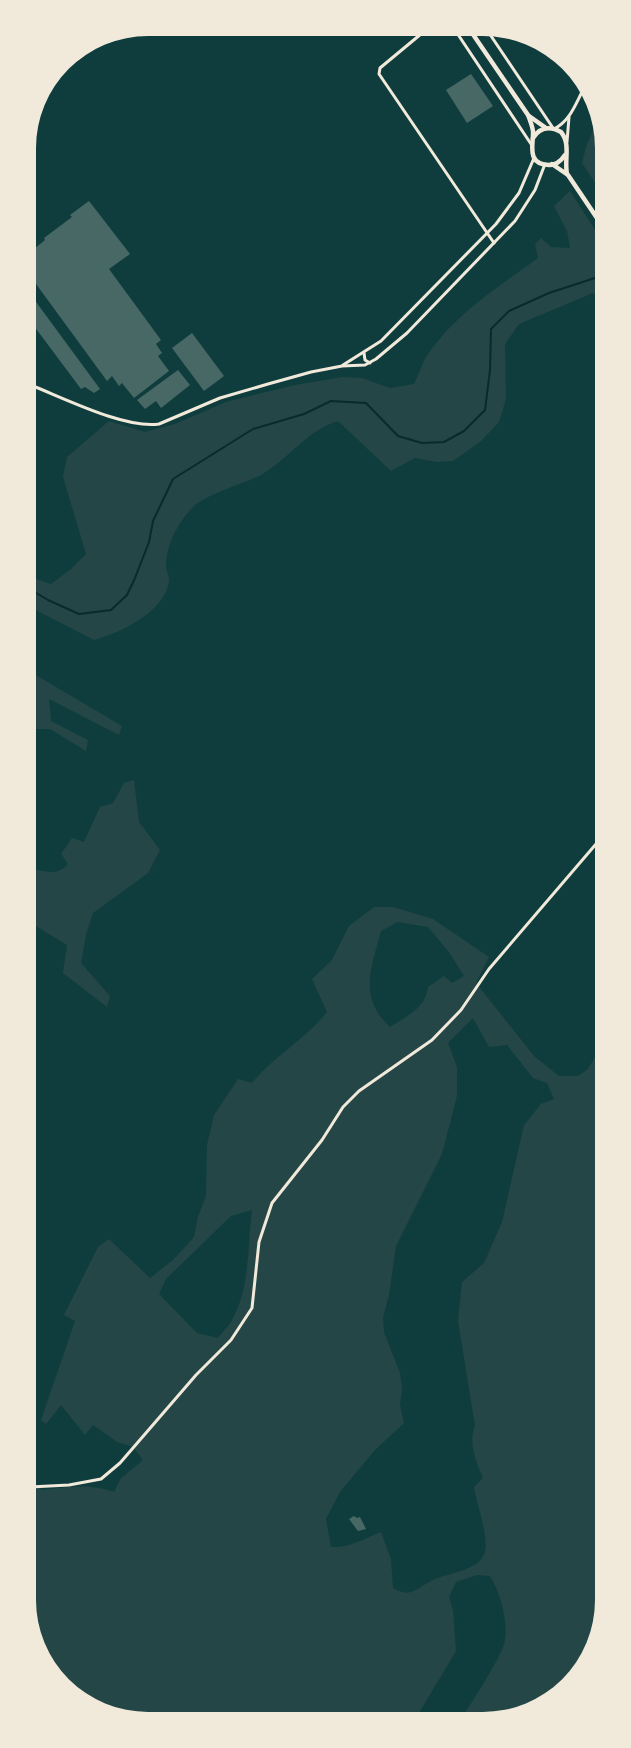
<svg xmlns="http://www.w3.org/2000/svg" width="631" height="1748" font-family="'Golos Text',sans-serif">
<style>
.green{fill:#244646;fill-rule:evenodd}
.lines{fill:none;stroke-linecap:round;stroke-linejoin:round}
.stream{stroke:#0a2a2b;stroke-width:2}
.building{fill:#486865}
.minor{stroke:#f1e9da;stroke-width:3}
.secondary{stroke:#f1e9da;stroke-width:4.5}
</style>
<rect width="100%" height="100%" fill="#0f3d3e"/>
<!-- green -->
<g class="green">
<path d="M598,119L601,124V192L582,163L586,147Z"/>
<path d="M570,191L601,239V301L593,293L519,324L505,344L506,399L499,422L481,441L453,461L437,462L415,458L391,471L338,421C307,430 289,459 261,475C245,483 202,496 192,508C178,523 166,545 166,566C166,571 170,576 169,581C165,612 120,633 94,640L28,606V576L51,584L71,569L86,554L63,477L67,457L109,421L145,432L175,424L226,402L295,385L343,377L362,378L390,388L414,384C418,376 421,367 425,359C452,316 498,287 538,258L535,244L541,238L551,247L570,248L567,231L554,206Z"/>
<path d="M29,671L122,726L119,735L49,699L51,721L88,740L86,751L50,729H32L29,733Z"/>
<path d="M134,780L139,822L160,850L148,873L93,913L86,935L81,963L110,996L107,1007L63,973L67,945L31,923L29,918V868C43,871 57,877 68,864L61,854L72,838L84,842L100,807L113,803L124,783Z"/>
<path d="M374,907H393L433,919L489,957L476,983L534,1056L559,1076H578L588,1069L598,1052L595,1036L602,1018L603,1608L594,1646L574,1679L544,1704L507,1718H462C471,1703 503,1655 505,1640C508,1621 500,1592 490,1576L477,1575L456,1582L449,1597L453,1610L456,1651L416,1718H125L63,1685L30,1624V1481L42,1490C67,1487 89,1483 114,1492L121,1478L143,1460L133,1447L117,1442L93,1425L85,1435L61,1405L46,1424L41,1420L75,1321L64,1315L98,1247L109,1239L150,1278L173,1260L194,1237L198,1217L206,1196L207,1145L214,1115L238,1079L252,1083C274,1056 306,1039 327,1012L312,979L332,960L349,926ZM398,922L428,927L449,952L464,976L452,983L444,976L428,987C426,1008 407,1016 390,1027C358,997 371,969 381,931ZM473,1018L489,1047L507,1045L533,1078L547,1083L554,1099L541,1104L524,1125L502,1222L484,1263L462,1282L458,1321L475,1426C468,1443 476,1462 483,1478L474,1487C477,1505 489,1537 485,1552C480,1570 450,1573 435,1579C427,1582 420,1589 411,1592C405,1594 399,1591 393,1588L391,1559L381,1532C363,1539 350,1548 331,1547L326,1519L340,1492L375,1450L404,1423L400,1405L402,1389L400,1373L384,1332L383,1318L389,1295L396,1246L442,1154L457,1096V1067L448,1043ZM252,1210C247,1246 251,1286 232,1320C229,1326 222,1332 218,1338L197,1333L159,1294L166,1279L231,1216Z"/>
</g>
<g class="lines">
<!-- stream -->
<g class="stream">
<path d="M28,588L48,600L79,614L111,610L127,595L135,578L149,542L153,521L173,479L253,429L304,414L331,401L366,403L398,436L422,443L444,442L464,431L485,410L490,370L491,329L509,311L549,293L601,276"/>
<path d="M596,1077L602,1067"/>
</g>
</g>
<!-- building -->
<g class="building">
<path d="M471,74L493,106L467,123L446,90Z"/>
<path d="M89,201L130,254L109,269L161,340L156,344L162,353L158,356L169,371L134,398L122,383L119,386L112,376L107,381L28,273V254L45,240L44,238L72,217L70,215Z"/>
<path d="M28,291L100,389L94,393L85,387L81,389L28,318Z"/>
<path d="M192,333L224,376L204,391L172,348Z"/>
<path d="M178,370L190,385L161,408L156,401L145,409L137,400Z"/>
<path d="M354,1516L357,1518L360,1517L366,1529L358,1531L349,1519Z"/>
</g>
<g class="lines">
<!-- minor -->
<g class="minor">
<path d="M427,29L380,68L379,74L494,243"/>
<path d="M455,30L531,144"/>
<path d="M487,30L553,128"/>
<path d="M554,129C570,121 575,105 583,90"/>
<path d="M567,142L569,117"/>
<path d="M364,353L365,360L370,363"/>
<path d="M343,365L381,341L496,224L519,193L534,158"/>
<path d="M28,384C62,397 124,429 159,424L220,398L268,384L311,372L342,366L365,365L376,359L407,333L515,221L535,190L545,164"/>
<path d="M30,1487L69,1485L101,1479L120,1463L196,1375L231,1340L252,1308L259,1242L272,1203L322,1140L343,1107L359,1091L432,1040L461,1010L489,969L602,837"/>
</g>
<!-- secondary -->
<g class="secondary">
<path d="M470,30L528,115C530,120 532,125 533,131C534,143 525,164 549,165C556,165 561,161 565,155"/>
<path d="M529,116L546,128"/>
<path d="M533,138C540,127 550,126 561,132C571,144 564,160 567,174"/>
<path d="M552,164L568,175L601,224"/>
</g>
</g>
<!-- crop -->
<path d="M0 0H631V1748H0ZM148 36H483A112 112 0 0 1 595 148V1600A112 112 0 0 1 483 1712H148A112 112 0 0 1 36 1600V148A112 112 0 0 1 148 36Z" fill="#f1e9da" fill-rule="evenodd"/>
</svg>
